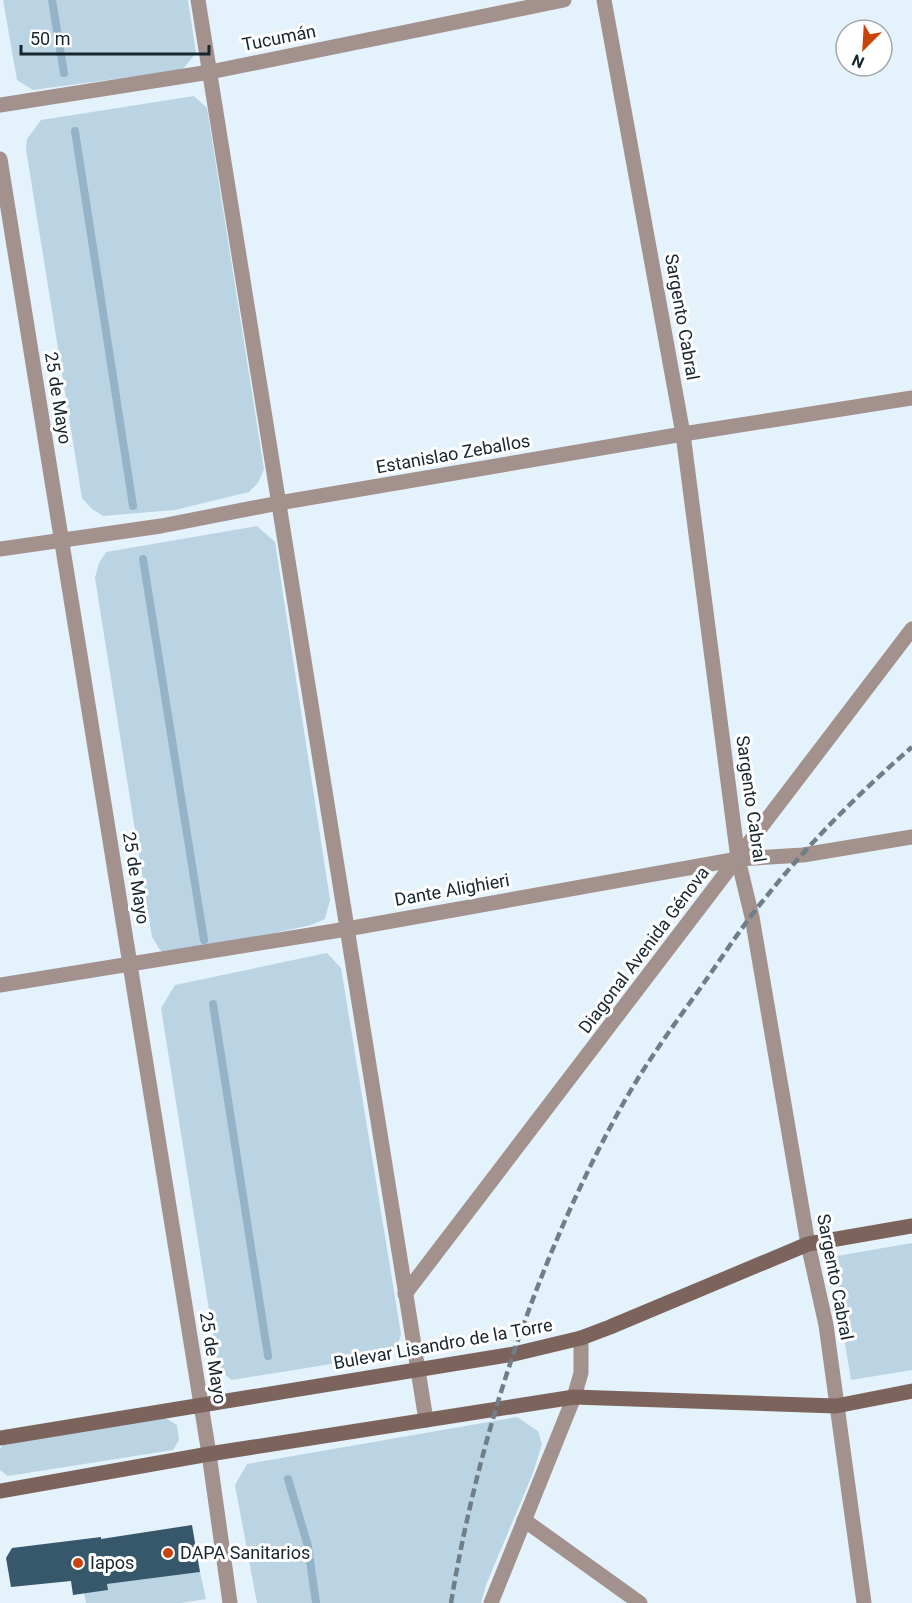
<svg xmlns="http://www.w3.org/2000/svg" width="912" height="1603" font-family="Roboto,sans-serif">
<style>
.green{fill:#bbd4e3}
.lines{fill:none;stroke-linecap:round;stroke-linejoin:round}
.stream{stroke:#94b3c6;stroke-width:8}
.building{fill:#37586b}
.minor{stroke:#a2918c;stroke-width:15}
.tertiary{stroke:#a2918c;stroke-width:15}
.secondary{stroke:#7c645d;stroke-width:15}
.rail{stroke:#707e87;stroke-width:4.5;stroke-dasharray:9 4.5;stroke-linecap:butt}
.poi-dot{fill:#c94309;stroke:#fff;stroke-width:2}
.labels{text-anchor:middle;stroke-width:6;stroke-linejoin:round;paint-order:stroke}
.street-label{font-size:18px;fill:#17252e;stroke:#fff}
.poi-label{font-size:18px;fill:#17252e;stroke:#fff;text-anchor:start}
</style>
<rect width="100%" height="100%" fill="#e4f2fb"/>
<!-- green -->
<g class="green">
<path d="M3,0H188L196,53L182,70L33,90L17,80Z"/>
<path d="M194,96L207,108L264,469L258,483L249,492L175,510L103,516L92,509L82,498L26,149L27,139L41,120Z"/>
<path d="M257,526L275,542L330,900L325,919L311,925L171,956L160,950L152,937L95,578L99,563L106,552Z"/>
<path d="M327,953L341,968L401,1334L397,1348L386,1355L232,1380L223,1373L217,1360L161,1008L175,985Z"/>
<path d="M912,1243V1370L851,1380L831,1257Z"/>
<path d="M164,1417L177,1425L179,1440L173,1450L8,1476L0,1470V1449L3,1445Z"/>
<path d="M517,1417L538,1431L542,1444L533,1473L486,1585L481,1603H257L235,1485L247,1464Z"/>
<path d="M200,1572L206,1599L181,1603H86L84,1593L108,1590L107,1584Z"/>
</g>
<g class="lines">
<!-- stream -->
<g class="stream">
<path d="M52,0L64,73"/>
<path d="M75,131L133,506"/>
<path d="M143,559L204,940"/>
<path d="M213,1004L268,1356"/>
<path d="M288,1479L308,1546L316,1603"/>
</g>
</g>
<!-- building -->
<path class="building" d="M192,1525L200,1572L107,1584L108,1590L73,1595L71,1581L11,1587L6,1558L12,1548L101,1537V1539Z"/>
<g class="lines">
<!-- minor -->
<g class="minor">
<path d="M604,0L683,434L738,859L752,917L808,1244L826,1325L864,1603"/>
<path d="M0,105L210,72L564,0"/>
<path d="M0,549L161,526L279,503L683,434L912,398"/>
<path d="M0,985L347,929L738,859L803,855L912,837"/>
<path d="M405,1294L912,629"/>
<path d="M209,1454L230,1603"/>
<path d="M524,1520L640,1603"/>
<path d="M491,1603L574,1397L581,1373V1338"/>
</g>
<!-- tertiary -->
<g class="tertiary">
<path d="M198,0L426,1420"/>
<path d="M0,159L209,1454"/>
</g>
<!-- secondary -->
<g class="secondary">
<path d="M0,1438L514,1354L581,1338L610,1327L808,1244L912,1226"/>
<path d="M0,1491L209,1454L574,1397L836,1406L912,1391"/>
</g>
<!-- rail -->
<path class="rail" d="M451,1603C479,1432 540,1252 624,1102C646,1063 673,1026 699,990C721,959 742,926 766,897C809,843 860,792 912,747"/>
</g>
<!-- markers -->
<g class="poi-dot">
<circle cx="168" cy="1553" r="6"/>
<circle cx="78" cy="1563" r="6"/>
</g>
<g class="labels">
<!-- street labels -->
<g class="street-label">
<text transform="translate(279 38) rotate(-11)" y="6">Tucumán</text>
<text transform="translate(682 317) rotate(80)" y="6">Sargento Cabral</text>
<text transform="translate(58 398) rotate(81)" y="6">25 de Mayo</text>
<text transform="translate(453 454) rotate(-10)" y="6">Estanislao Zeballos</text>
<text transform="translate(751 799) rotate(82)" y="6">Sargento Cabral</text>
<text transform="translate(136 878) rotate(81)" y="6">25 de Mayo</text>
<text transform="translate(452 890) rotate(-10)" y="6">Dante Alighieri</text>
<text transform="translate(644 950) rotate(-53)" y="6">Diagonal Avenida Génova</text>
<text transform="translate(835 1277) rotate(79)" y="6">Sargento Cabral</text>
<text transform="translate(443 1344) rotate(-10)" y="6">Bulevar Lisandro de la Torre</text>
<text transform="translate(213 1358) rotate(81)" y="6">25 de Mayo</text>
</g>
<!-- poi labels -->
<g class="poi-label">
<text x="180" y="1559">DAPA Sanitarios</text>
<text x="90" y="1569">Iapos</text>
</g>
</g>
<!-- north arrow -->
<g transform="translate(864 48) rotate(204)"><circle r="28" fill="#ffffff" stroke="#a2a8ab" stroke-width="1.5"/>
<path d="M0-4.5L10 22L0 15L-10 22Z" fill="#c94309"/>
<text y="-9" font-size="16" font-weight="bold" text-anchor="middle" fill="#17252e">N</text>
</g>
<!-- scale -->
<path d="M21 45v9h188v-9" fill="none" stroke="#17252e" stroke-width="3"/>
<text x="30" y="45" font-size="18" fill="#17252e" stroke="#ffffff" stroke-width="4.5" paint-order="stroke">50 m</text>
</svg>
